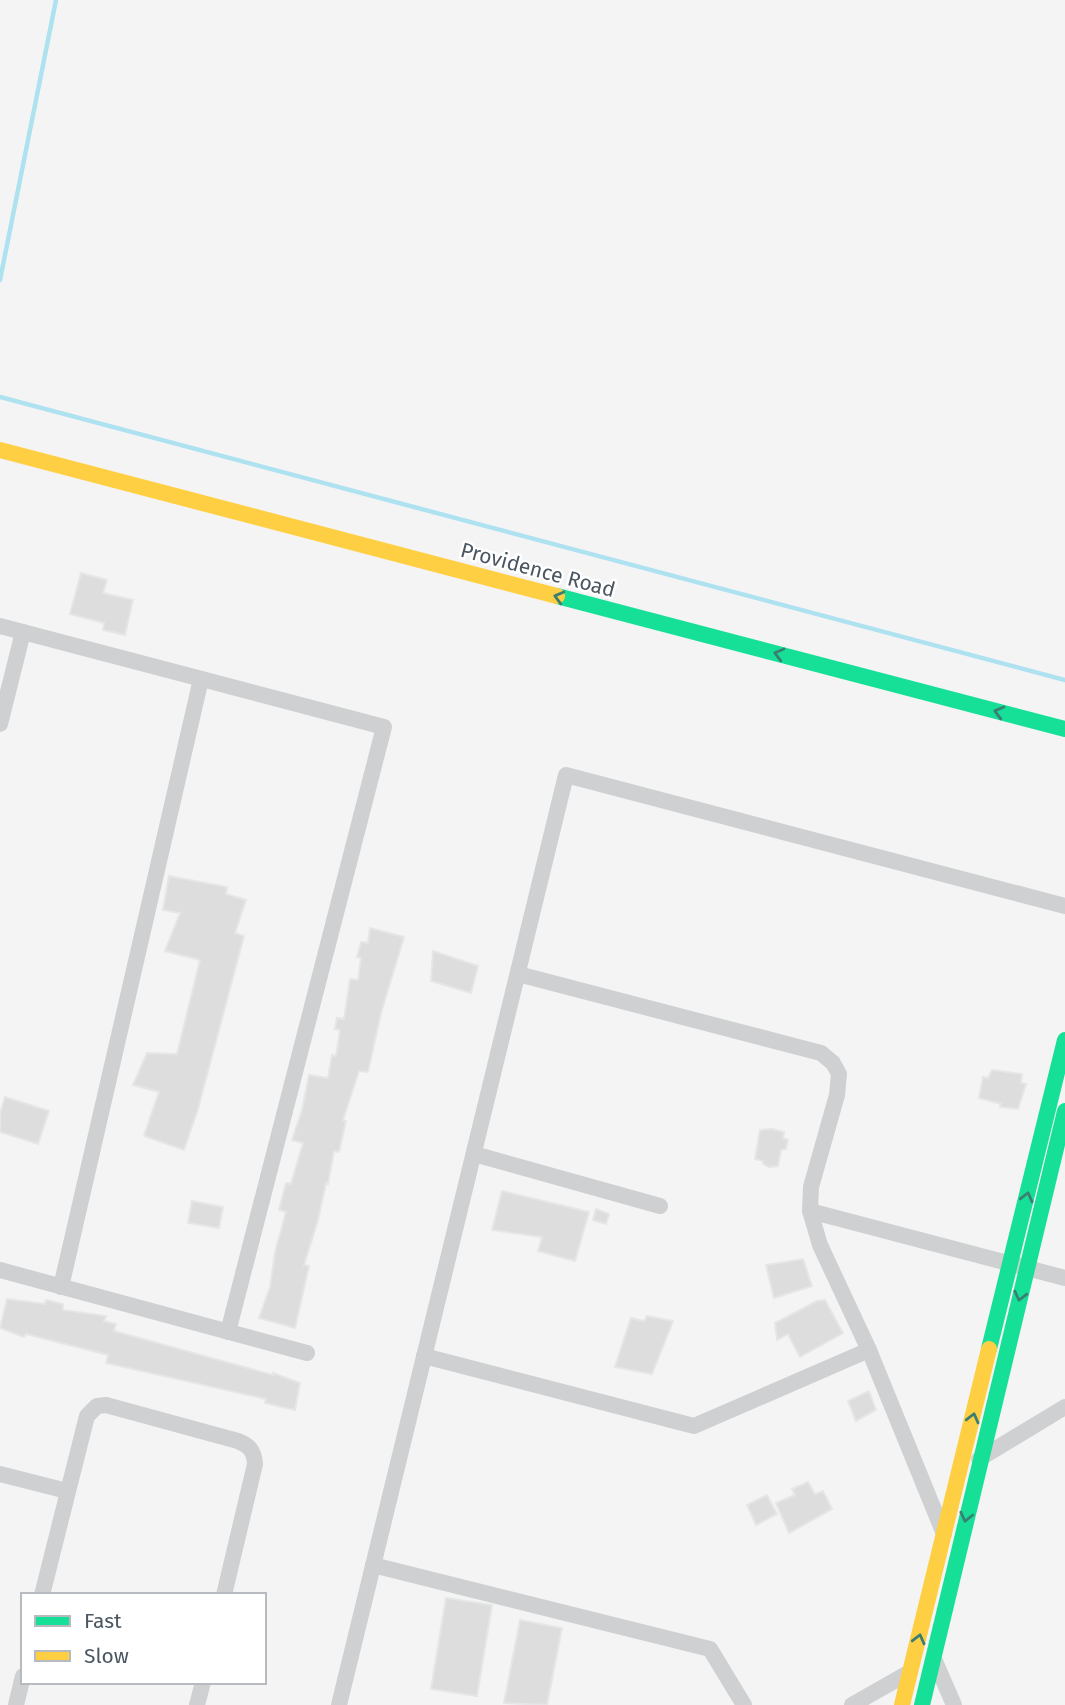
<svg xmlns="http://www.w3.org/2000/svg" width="1065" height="1705" font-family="'Fira Sans',sans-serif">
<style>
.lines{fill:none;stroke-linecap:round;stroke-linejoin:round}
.stream{stroke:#aee2f0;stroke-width:4.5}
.building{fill:#ddddde;stroke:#e5e6e7;stroke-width:2}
.street{stroke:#ced0d2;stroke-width:16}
.fast{stroke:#16e098;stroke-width:16}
.slow{stroke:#ffcf43;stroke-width:16}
.oneway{stroke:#3a7f72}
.labels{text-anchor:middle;stroke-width:5;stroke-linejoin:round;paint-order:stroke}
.street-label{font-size:21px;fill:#4a5661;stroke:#fff}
</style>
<rect width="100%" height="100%" fill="#f4f4f4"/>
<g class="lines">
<!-- stream -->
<g class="stream">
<path d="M0,280L56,0"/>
<path d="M0,397L1065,680"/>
</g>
</g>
<!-- building -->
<g class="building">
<path d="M81,573L107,580L103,593L133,600L125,635L103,630L104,623L70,614Z"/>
<path d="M169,876L227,887L226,894L246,900L235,933L244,936L198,1109L184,1150L144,1136L159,1092L133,1085L147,1053L177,1054L200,960L165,951L180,913L163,910Z"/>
<path d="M370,928L404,937L381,1013L368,1072L359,1071L343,1120L346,1121L339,1152L334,1151L328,1184L326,1183L318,1220L304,1265L309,1266L295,1328L259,1318L270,1287L275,1252L286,1212L279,1210L286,1183L291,1184L303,1143L292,1140L302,1110L309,1075L328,1078L332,1055L336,1056L340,1030L335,1029L337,1018L344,1019L350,979L358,980L361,958L357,957L361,942L368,943Z"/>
<path d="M433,951L478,966L471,993L431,981Z"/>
<path d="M992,1070L1022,1074L1021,1083L1026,1084L1018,1109L1000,1107L1001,1104L979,1098L983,1077L988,1078Z"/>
<path d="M5,1097L49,1111L38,1144L0,1132V1113Z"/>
<path d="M772,1129L784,1132L783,1138L788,1140L786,1149L781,1150L778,1166L769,1167L763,1164V1161L755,1159L760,1130Z"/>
<path d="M502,1191L589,1212L575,1261L538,1251L542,1237L492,1230Z"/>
<path d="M192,1201L223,1207L219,1228L188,1223Z"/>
<path d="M596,1209L609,1214L606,1224L593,1220Z"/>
<path d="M803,1259L812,1286L774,1298L766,1265Z"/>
<path d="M7,1299L45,1304L46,1300L63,1304V1310L106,1316L104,1321L116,1324L114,1331L273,1375V1373L300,1383L295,1410L265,1403L266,1399L106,1363L108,1355L26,1334L24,1337L0,1328Z"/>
<path d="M825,1300L843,1333L800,1357L788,1334L777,1340L775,1323L817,1301Z"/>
<path d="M647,1316L673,1321L652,1374L615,1367L631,1318L644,1321Z"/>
<path d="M869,1391L876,1410L856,1421L848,1401Z"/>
<path d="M808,1482L815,1494L823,1491L832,1509L789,1533L776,1503L795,1495L792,1489Z"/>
<path d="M767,1495L777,1514L756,1525L747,1505Z"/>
<path d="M446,1598L492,1605L477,1696L431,1689Z"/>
<path d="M520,1620L562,1628L547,1705L504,1703Z"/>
</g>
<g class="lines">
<!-- street -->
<g class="street">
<path d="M0,626L384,727L228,1332"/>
<path d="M0,724L23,632"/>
<path d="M518,974L821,1053L833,1063L839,1074L837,1095L811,1187L810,1211L820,1245L869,1350L944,1534"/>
<path d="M474,1154L660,1206"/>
<path d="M810,1211L1065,1278"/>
<path d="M0,1270L307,1353"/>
<path d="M61,1287L201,679"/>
<path d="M424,1356L694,1426L869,1350"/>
<path d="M979,1459L1065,1407"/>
<path d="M0,1474L67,1491"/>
<path d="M373,1565L710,1649L744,1705"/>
<path d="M42,1595L87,1416L97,1406L106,1405L238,1441C250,1446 254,1451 255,1464L224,1595"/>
<path d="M934,1659L954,1705"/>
<path d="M16,1705L23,1676"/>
<path d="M197,1705L203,1682"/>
<path d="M339,1705L566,775L1065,906"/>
<path d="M852,1705L910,1672"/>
</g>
<!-- fast -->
<g class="fast">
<path d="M557,596L1065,729"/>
<path d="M989,1349L1065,1040"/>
<path d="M922,1705L1065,1111"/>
</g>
<!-- slow -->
<g class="slow">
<path d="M0,450L557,596"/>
<path d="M902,1705L989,1349"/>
</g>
</g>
<!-- one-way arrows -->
<defs><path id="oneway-chevron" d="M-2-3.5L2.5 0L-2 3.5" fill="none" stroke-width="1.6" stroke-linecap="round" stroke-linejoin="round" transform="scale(1.75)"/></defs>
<g class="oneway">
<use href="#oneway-chevron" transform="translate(559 597) rotate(-165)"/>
<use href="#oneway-chevron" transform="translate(779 654) rotate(-165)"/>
<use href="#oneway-chevron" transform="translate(999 712) rotate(-165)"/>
<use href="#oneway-chevron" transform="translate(1027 1197) rotate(-76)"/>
<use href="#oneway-chevron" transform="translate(1020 1296) rotate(104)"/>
<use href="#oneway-chevron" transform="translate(973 1418) rotate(-76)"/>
<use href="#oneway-chevron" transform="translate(966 1517) rotate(103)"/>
<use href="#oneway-chevron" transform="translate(919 1639) rotate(-76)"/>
</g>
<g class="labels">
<!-- street labels -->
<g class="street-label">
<text transform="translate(538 570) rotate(15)" y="7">Providence Road</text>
</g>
</g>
<!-- legend -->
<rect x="21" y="1593" width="245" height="91" fill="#ffffff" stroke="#b7bbc0" stroke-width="2"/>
<rect x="35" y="1616" width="35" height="10" fill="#16e098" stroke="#b7bbc0" stroke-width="2"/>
<text x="84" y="1628" font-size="21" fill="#4a5661">Fast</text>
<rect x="35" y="1651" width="35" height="10" fill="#ffcf43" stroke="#b7bbc0" stroke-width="2"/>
<text x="84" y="1663" font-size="21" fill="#4a5661">Slow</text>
</svg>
